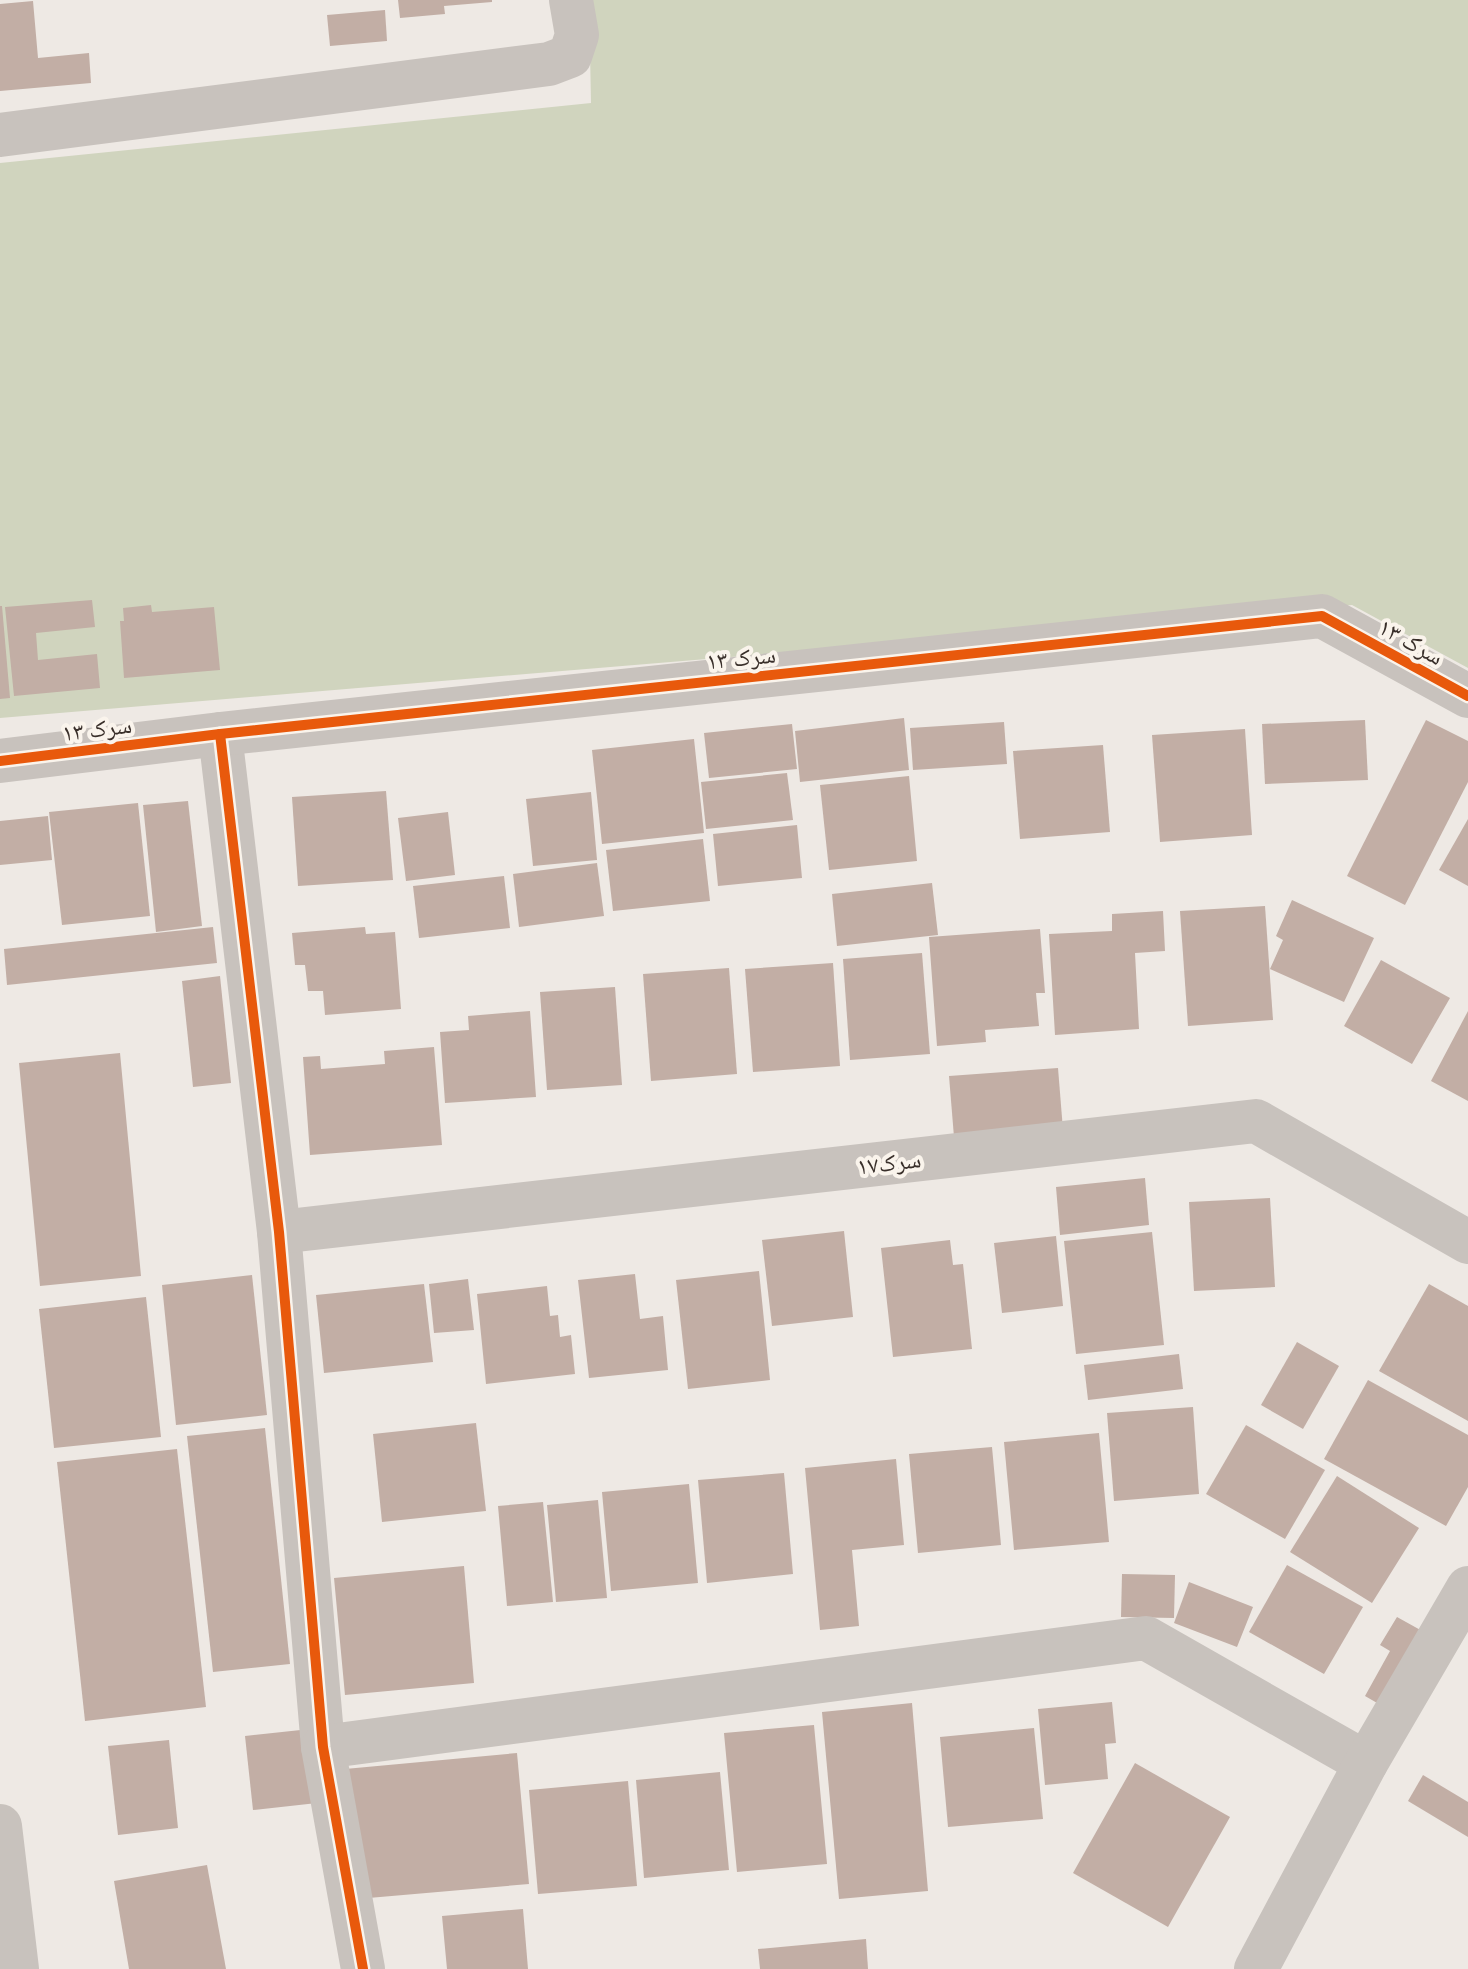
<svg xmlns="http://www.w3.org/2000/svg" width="1468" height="1969" font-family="Cabin,'Noto Naskh Arabic',sans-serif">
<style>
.green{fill:#d0d4be}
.building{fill:#c2aea5}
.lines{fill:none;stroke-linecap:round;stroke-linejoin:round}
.minor{stroke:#c8c2bd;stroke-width:44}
.cycleway-casing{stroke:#faf4ec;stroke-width:15}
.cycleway{stroke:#e8590c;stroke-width:10}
.labels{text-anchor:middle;stroke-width:8;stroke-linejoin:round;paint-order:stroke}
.street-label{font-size:24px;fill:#392f2a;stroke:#faf4ec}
</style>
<rect width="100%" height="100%" fill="#eee9e4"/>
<!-- green -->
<path class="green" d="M589,0H1468V668L1352,605L0,718V163L591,103Z"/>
<!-- building -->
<g class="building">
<path d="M398,0H492V2L444,6L445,14L400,18Z"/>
<path d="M33,1L38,58L89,53L91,83L0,91V4Z"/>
<path d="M385,10L387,41L330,46L327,15Z"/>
<path d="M92,600L95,627L36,633L38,660L97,654L100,688L14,696L5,607Z"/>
<path d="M151,605L152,612L214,607L220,670L124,678L120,621H124L123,608Z"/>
<path d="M0,606H2L10,698L0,699Z"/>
<path d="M904,718L909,770L800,782L795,731Z"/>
<path d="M1365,720L1368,780L1265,784L1262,724Z"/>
<path d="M1426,720L1468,741V782L1405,905L1347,876Z"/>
<path d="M1004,722L1007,764L913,770L910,728Z"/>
<path d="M792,724L797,769L709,778L704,733Z"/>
<path d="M1245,729L1252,835L1160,842L1152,735Z"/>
<path d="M694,739L704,833L602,844L592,750Z"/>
<path d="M1103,745L1110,832L1020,839L1013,751Z"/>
<path d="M787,773L793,820L706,829L701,782Z"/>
<path d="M909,776L917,861L829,870L820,785Z"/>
<path d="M386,791L393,880L298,886L292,797Z"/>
<path d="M591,792L597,860L533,866L526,799Z"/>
<path d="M188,801L202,926L156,932L143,805Z"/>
<path d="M138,803L150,916L62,925L49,812Z"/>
<path d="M448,812L455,875L406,881L398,818Z"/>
<path d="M48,816L52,860L0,865V821Z"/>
<path d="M1468,819V886L1439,870Z"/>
<path d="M797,825L802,878L718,886L713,834Z"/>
<path d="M703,839L710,901L613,911L606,850Z"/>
<path d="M597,863L604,916L519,927L513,874Z"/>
<path d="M504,876L510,928L419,938L413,886Z"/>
<path d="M932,883L938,935L837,946L832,894Z"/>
<path d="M1292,900L1374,938L1344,1002L1270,969L1283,940L1276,936Z"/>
<path d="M1265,906L1273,1020L1188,1026L1180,911Z"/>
<path d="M1163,911L1165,951L1135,953L1139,1029L1055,1035L1049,934L1112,931V914Z"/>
<path d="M213,927L217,963L7,985L4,949Z"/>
<path d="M365,927L366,934L395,932L401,1009L325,1015L323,991H308L305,965H295L292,933Z"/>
<path d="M1040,929L1045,993H1036L1039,1026L985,1030L986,1042L937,1046L929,937Z"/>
<path d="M922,953L930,1054L850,1060L843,959Z"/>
<path d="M1381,960L1450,998L1412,1064L1344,1026Z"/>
<path d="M833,963L840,1066L753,1072L745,969Z"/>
<path d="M729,968L737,1074L651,1081L643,974Z"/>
<path d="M220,976L231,1083L193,1087L182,981Z"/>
<path d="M615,987L622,1085L547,1090L540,992Z"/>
<path d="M530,1011L536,1097L445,1103L440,1032L469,1030L468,1016Z"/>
<path d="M1468,1011V1101L1431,1081Z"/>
<path d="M434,1047L442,1145L310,1155L303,1057L320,1056L321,1069L385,1064L384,1051Z"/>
<path d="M120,1053L141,1276L40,1286L19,1063Z"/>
<path d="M1058,1068L1063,1130L954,1137L949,1076Z"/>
<path d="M1145,1178L1149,1225L1060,1235L1056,1187Z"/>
<path d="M1270,1198L1275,1287L1194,1291L1189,1202Z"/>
<path d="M844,1231L853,1317L772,1326L762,1240Z"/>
<path d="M1152,1232L1164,1345L1076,1354L1064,1241Z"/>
<path d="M1056,1236L1063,1306L1002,1313L994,1243Z"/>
<path d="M950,1240L953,1265L963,1264L972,1349L893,1357L881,1248Z"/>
<path d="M759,1271L770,1380L688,1389L676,1280Z"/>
<path d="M635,1274L640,1319L663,1316L668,1370L589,1378L578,1280Z"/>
<path d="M252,1275L267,1415L176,1425L162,1285Z"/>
<path d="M468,1279L474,1330L434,1333L429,1284Z"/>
<path d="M424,1284L433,1362L324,1373L316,1295Z"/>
<path d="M1429,1284L1468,1306V1421L1379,1371Z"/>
<path d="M547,1286L550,1316L558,1315L560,1337L571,1335L575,1374L486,1384L477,1294Z"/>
<path d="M146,1297L161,1437L54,1448L39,1309Z"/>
<path d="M1297,1342L1339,1366L1303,1429L1261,1405Z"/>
<path d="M1179,1354L1183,1389L1088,1400L1084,1365Z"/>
<path d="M1368,1380L1468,1435V1487L1446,1526L1324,1459Z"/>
<path d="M1193,1407L1199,1494L1114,1501L1107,1413Z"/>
<path d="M476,1423L486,1511L382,1522L373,1434Z"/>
<path d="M1246,1425L1325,1470L1285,1539L1206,1494Z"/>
<path d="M265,1428L290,1664L213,1672L187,1436Z"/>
<path d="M1099,1433L1109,1542L1014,1550L1004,1442Z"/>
<path d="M992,1447L1001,1545L918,1553L909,1454Z"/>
<path d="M177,1449L206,1707L85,1721L57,1462Z"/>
<path d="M896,1459L904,1545L852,1550L859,1626L820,1630L805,1468Z"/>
<path d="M784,1473L793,1574L707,1583L698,1480Z"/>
<path d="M1337,1476L1419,1528L1372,1603L1290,1552Z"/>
<path d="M689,1484L698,1583L611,1591L602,1492Z"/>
<path d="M598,1500L607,1598L556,1602L547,1505Z"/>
<path d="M543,1502L553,1602L507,1606L498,1506Z"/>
<path d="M1287,1565L1363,1607L1324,1674L1249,1632Z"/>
<path d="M464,1566L474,1683L345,1695L334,1578Z"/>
<path d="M1122,1574L1175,1575L1174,1618L1121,1617Z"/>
<path d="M1189,1582L1253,1607L1237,1647L1174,1623Z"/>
<path d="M1397,1617L1433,1637L1391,1711L1365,1696L1390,1651L1380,1645Z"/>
<path d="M1112,1702L1116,1743L1105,1744L1108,1779L1045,1785L1038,1709Z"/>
<path d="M912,1703L928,1891L839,1899L822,1712Z"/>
<path d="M814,1725L827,1864L737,1872L724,1733Z"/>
<path d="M1034,1728L1043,1819L948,1827L940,1737Z"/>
<path d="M310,1729L317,1803L253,1810L245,1736Z"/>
<path d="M169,1740L178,1828L118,1835L108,1746Z"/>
<path d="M517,1753L529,1884L357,1899L345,1769Z"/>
<path d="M1135,1763L1230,1817L1168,1927L1073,1873Z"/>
<path d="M720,1772L729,1870L644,1878L636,1780Z"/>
<path d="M1423,1775L1468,1802V1837L1408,1801Z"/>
<path d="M628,1781L637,1886L538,1894L529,1790Z"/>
<path d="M207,1865L226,1969H129L114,1881Z"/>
<path d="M523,1909L528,1969H447L442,1916Z"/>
<path d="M866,1939L868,1969H760L758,1949Z"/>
</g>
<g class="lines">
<!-- minor -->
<g class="minor">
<path d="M0,135L549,64L570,56L577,35L571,0"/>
<path d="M220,734L279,1232L323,1747L363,1969"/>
<path d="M0,761L220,734L1322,616L1468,696"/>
<path d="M279,1232L1256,1121L1468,1242"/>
<path d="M323,1747L1146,1638L1366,1763"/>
<path d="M0,1826L17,1969"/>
<path d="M1256,1969L1366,1763L1468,1588"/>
</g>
<!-- cycleway casing -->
<g class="cycleway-casing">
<g id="cycleway">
<path d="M220,734L279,1232L323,1747L363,1969"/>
<path d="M0,761L220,734L1322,616L1468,696"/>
</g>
</g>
<!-- cycleway -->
<use href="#cycleway" class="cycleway"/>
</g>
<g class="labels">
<!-- street labels -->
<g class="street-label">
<text transform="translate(1411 642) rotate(29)" y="8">سرک ۱۳</text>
<text transform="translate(741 658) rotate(-6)" y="8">سرک ۱۳</text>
<text transform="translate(97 729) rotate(-7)" y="8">سرک ۱۳</text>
<text transform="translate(889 1163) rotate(-7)" y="8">سرک۱۷</text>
</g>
</g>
</svg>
